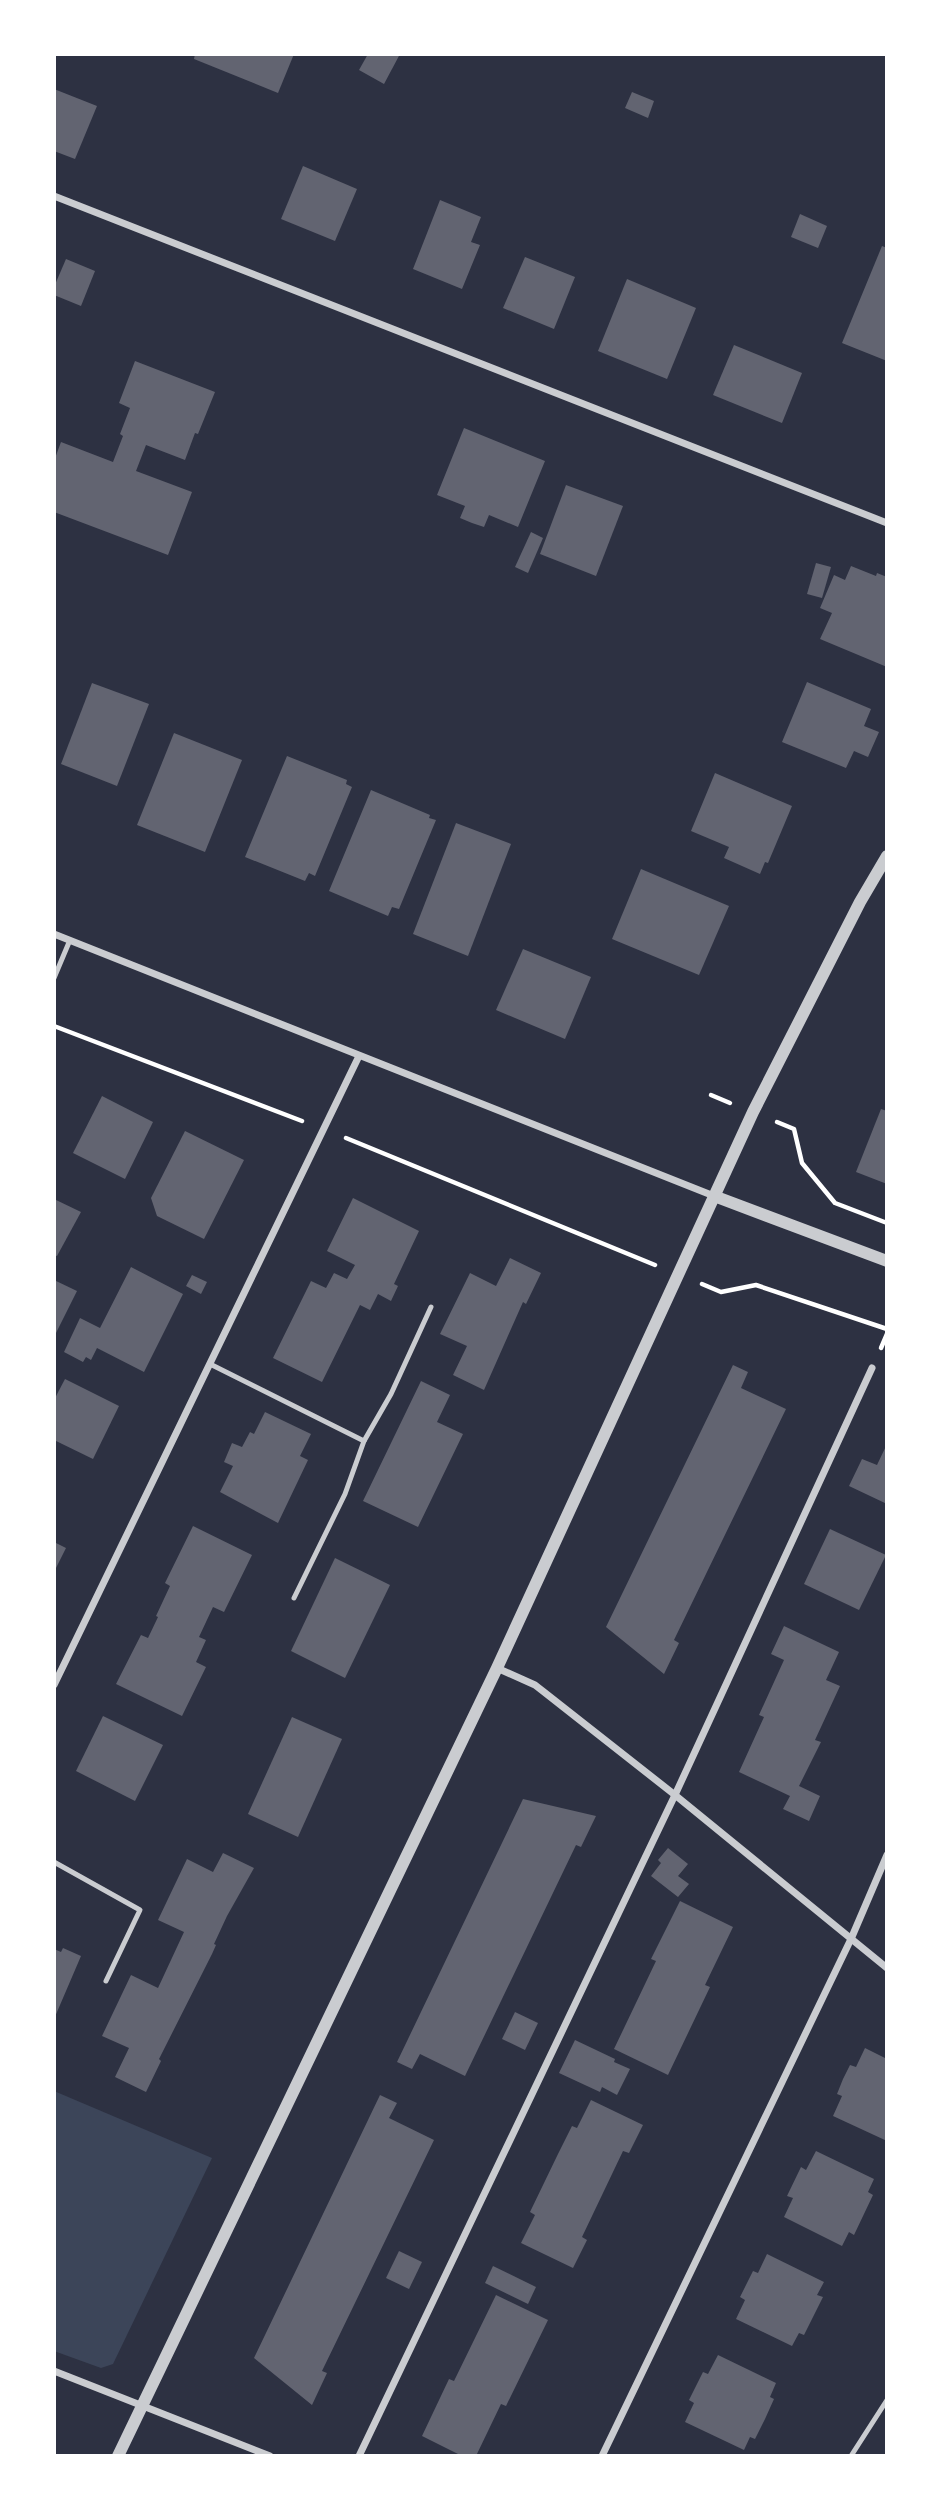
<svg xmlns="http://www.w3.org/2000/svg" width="941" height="2510" font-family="Commissioner,sans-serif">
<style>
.green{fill:#3c4559}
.building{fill:#626471}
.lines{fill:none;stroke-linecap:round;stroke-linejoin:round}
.path{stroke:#fff;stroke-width:4.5}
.service{stroke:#caccd0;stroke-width:5}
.minor{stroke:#caccd0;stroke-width:7}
.tertiary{stroke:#caccd0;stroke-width:12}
</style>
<rect width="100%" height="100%" fill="#2d3142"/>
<!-- green -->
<path class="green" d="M54,2091L212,2158L113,2364L101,2368L54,2351Z"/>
<!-- building -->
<g class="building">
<path d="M195,54H294L278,93L194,59Z"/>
<path d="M368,54H400L384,84L359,70Z"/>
<path d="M54,89L97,106L75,159L54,151Z"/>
<path d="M632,92L654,101L648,118L625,108Z"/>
<path d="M303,166L357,189L335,241L281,219Z"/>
<path d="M440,200L481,217L471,242L480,245L462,289L413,269Z"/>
<path d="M800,214L827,226L818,248L791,237Z"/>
<path d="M882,246L887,248V361L842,343Z"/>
<path d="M525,257L575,277L554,329L503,308Z"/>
<path d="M66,259L95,271L81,306L54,295V287Z"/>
<path d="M627,279L696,308L667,379L598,351Z"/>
<path d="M734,345L802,373L782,423L713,395Z"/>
<path d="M135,361L215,392L198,434L195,433L185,460L146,445L136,471L192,492L168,555L54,512V461L61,442L113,462L123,436L120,434L130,408L119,403Z"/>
<path d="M464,428L545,461L518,527L489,515L484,527L472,523L460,518L465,506L437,495Z"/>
<path d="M566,485L623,506L596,576L540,554Z"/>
<path d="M531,532L543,538L528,573L515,567Z"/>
<path d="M816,563L831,567L822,598L807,594Z"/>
<path d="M851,566L876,576L877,573L887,577V667L820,639L832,613L820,608L834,575L845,580Z"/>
<path d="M807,682L871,709L864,726L879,732L868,757L854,751L846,768L782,742Z"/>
<path d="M92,683L149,704L117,786L61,764Z"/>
<path d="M174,733L242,760L205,852L137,825Z"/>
<path d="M287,756L347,780L346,784L352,787L315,876L309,873L305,881L245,857Z"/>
<path d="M715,773L792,806L768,863L765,862L760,874L724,858L729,847L691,831Z"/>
<path d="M371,790L430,815L429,818L436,820L399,909L392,907L388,916L329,891Z"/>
<path d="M456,823L511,844L468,956L413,934Z"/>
<path d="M641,869L729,906L699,975L612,939Z"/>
<path d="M523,949L591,977L565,1039L496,1010Z"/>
<path d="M102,1096L153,1122L125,1179L73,1153Z"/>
<path d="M881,1109L887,1111V1184L856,1172Z"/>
<path d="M185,1131L244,1160L204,1239L157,1216L151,1198Z"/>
<path d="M353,1198L419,1231L394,1284L398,1286L391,1301L378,1294L370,1310L360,1305L322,1382L273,1358L311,1281L326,1288L334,1273L347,1279L355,1265L327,1251Z"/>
<path d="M54,1199L81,1212L57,1256L54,1255Z"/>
<path d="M510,1258L541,1273L526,1304L523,1302L484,1390L453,1375L467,1346L440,1334L470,1273L496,1286Z"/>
<path d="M131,1267L183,1294L144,1372L97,1348L91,1360L86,1357L83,1362L64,1352L80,1318L100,1328Z"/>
<path d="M192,1275L207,1282L201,1294L186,1286Z"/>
<path d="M54,1280L77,1291L54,1337Z"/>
<path d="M733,1365L748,1372L741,1388L786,1409L674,1640L679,1643L664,1674L606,1627Z"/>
<path d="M65,1379L119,1406L93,1459L54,1440V1400Z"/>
<path d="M421,1381L450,1395L437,1422L463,1434L418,1527L363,1501Z"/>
<path d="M265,1412L311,1434L300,1456L308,1460L278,1523L220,1492L233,1466L224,1462L232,1443L242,1447L250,1432L254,1434Z"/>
<path d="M887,1444V1504L849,1486L862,1459L877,1465Z"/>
<path d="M193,1526L252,1555L224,1612L213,1607L199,1637L206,1640L196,1662L206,1667L182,1716L116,1684L141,1635L148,1638L158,1617L156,1616L170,1586L165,1583Z"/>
<path d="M830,1529L886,1555L859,1610L804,1584Z"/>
<path d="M54,1542L66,1548L54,1572Z"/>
<path d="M335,1558L390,1585L345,1678L291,1651Z"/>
<path d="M784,1626L839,1652L826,1680L840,1686L815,1740L821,1742L799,1786L820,1796L809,1821L783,1809L790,1796L739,1772L764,1717L759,1715L784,1660L771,1654Z"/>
<path d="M103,1716L163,1745L135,1801L76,1771Z"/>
<path d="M292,1717L342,1739L298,1837L248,1814Z"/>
<path d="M523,1799L596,1816L581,1847L576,1845L465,2076L420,2054L412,2069L397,2062Z"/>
<path d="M668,1848L688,1864L678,1876L689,1884L678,1897L651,1876L661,1863L658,1860Z"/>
<path d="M223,1853L254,1868L227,1916L214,1944L216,1945L212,1954L159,2059L161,2061L146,2092L115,2077L129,2048L102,2036L131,1975L158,1988L184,1932L158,1920L187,1859L213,1872Z"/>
<path d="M680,1901L733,1927L705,1985L710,1987L668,2075L614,2049L656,1961L651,1959Z"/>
<path d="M63,1948L81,1956L54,2019V1949L61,1952Z"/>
<path d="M515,2012L538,2023L525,2050L502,2039Z"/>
<path d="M575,2040L615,2059L614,2062L630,2069L617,2095L602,2087L600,2092L559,2073Z"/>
<path d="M865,2048L887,2059V2141L833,2116L842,2096L837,2094L843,2079L850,2065L856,2067Z"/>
<path d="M380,2095L397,2103L389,2118L434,2140L322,2371L327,2373L312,2405L254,2358Z"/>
<path d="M591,2100L643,2125L629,2153L623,2151L582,2237L587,2240L573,2268L521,2243L535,2215L530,2212L558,2154L572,2126L577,2128Z"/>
<path d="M816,2151L874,2179L868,2192L873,2195L854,2235L849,2232L842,2246L784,2217L793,2198L787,2196L801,2167L806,2170Z"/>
<path d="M399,2251L422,2262L409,2289L386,2278Z"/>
<path d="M767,2254L824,2282L817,2295L823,2297L804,2335L799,2333L792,2346L736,2319L745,2300L740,2297L753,2271L758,2273Z"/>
<path d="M493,2266L536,2287L528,2304L485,2283Z"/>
<path d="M496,2295L548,2320L506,2406L501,2404L476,2456H462L422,2436L449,2379L454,2381Z"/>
<path d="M718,2355L776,2383L770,2397L774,2399L765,2419L755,2439L750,2437L744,2450L685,2422L694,2403L689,2400L703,2372L708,2374Z"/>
</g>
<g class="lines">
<!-- path -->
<g class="path">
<path d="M54,1026L302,1121"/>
<path d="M711,1095L730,1103"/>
<path d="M777,1122L794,1129L802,1163L835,1203L887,1223"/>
<path d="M346,1138L655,1265"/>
<path d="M702,1284L721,1292L756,1285L887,1329"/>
<path d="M881,1348L887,1334"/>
</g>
<!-- service -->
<g class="service">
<path d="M54,978L70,940"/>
<path d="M210,1364L364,1441"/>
<path d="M294,1598L345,1494L364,1441L391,1394L431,1307"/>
<path d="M54,1862L140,1910L106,1981"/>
<path d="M851,2456L887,2400"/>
</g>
<!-- minor -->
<g class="minor">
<path d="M54,196L887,523"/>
<path d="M54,934L714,1196"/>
<path d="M497,1668L535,1685L544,1692L675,1795L887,1968"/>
<path d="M54,1685L359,1056"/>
<path d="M54,2371L270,2456"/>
<path d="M359,2456L675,1795L872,1368"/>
<path d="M602,2456L851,1939L887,1855"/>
</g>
<!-- tertiary -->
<g class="tertiary">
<path d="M714,1196L887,1261"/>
<path d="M118,2456L497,1668L753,1112L860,902L887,856"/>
</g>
</g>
<!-- border -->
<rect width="941" height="2510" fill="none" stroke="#ffffff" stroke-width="112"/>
</svg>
